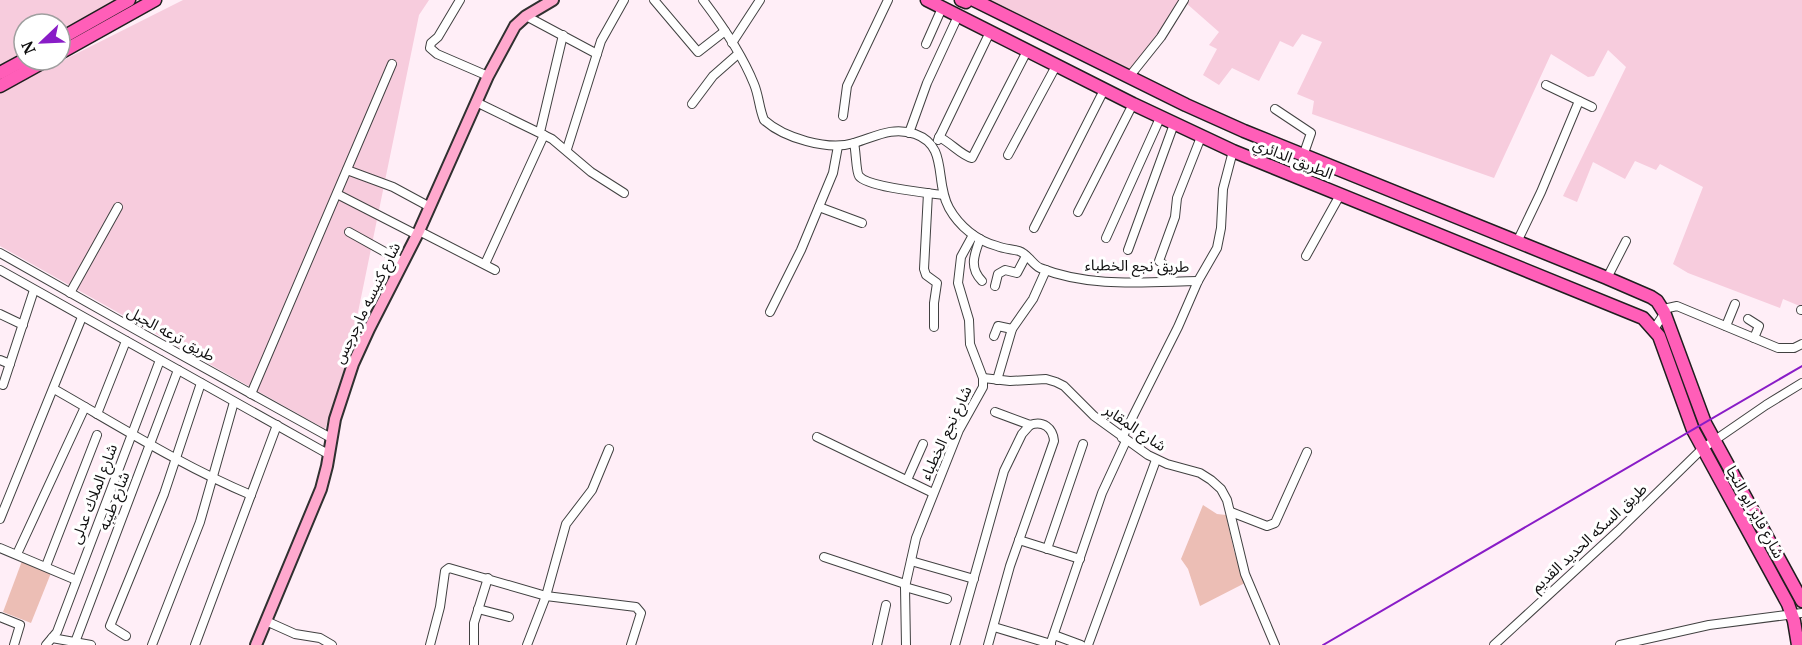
<svg xmlns="http://www.w3.org/2000/svg" width="1802" height="645" font-family="'PT Serif','Noto Sans Arabic',serif">
<style>
.farmland{fill:#f7ccdd}
.green{fill:#ecbeb5}
.lines{fill:none;stroke-linecap:round;stroke-linejoin:round}
.street-casing{stroke:#414141;stroke-width:10}
.secondary-casing{stroke:#303030;stroke-width:14}
.primary-casing{stroke:#1f1f1f;stroke-width:15}
.street{stroke:#fff;stroke-width:8}
.secondary{stroke:#ffa9ce;stroke-width:10}
.primary{stroke:#ff5eb8;stroke-width:12}
.rail{stroke:#891cc7;stroke-width:2}
.labels{text-anchor:middle;stroke-width:6;stroke-linejoin:round;paint-order:stroke}
.street-label{font-size:15px;fill:#0e0e0e;stroke:#fff}
</style>
<rect width="100%" height="100%" fill="#ffeef7"/>
<!-- farmland -->
<g class="farmland">
<path d="M0,0H139L60,46V24H24V60H36L0,81Z"/>
<path d="M183,0H429L419,15L348,361L325,429L0,246V92Z"/>
<path d="M981,0H1179L1160,32L1128,73Z"/>
<path d="M1188,0H1802V307L1783,299L1780,308L1688,273L1673,264L1703,187L1660,164L1656,170L1635,161L1625,179L1593,162L1577,202L1563,196L1626,67L1608,50L1594,76L1588,77L1551,54L1494,178L1312,114L1314,101L1297,94L1322,42L1302,34L1293,47L1280,41L1259,81L1232,68L1219,85L1203,75L1217,49L1209,45L1219,32L1186,3Z"/>
</g>
<!-- green -->
<g class="green">
<path d="M1203,505L1217,514L1226,515L1234,551L1245,583L1200,606L1188,569L1181,559Z"/>
<path d="M22,561L51,573L31,623L3,612Z"/>
</g>
<g class="lines">
<!-- street casing -->
<g class="street-casing">
<g id="street">
<path d="M460,0L438,37L431,43L430,48L437,54L488,76"/>
<path d="M654,0L698,52L725,31"/>
<path d="M703,0C722,25 742,54 754,84C759,96 759,108 764,120C784,138 828,151 854,143C875,137 892,126 915,134C949,146 934,181 949,208C959,226 977,241 997,246C1004,249 1012,249 1019,251C1028,254 1032,264 1040,268C1090,288 1145,282 1198,281"/>
<path d="M526,16L597,54"/>
<path d="M732,43L760,0"/>
<path d="M926,44L942,8"/>
<path d="M1129,77L1161,37L1184,0"/>
<path d="M1546,85L1592,107"/>
<path d="M476,102L552,139L591,172L624,193"/>
<path d="M692,104L713,76L738,54"/>
<path d="M1275,109L1311,133L1303,156"/>
<path d="M843,116L847,86L888,0"/>
<path d="M540,132L563,35"/>
<path d="M909,133L927,83L958,16"/>
<path d="M939,137C950,142 962,156 972,158L1027,51"/>
<path d="M938,140L990,32"/>
<path d="M854,143C856,151 856,172 859,176C867,187 928,193 943,195"/>
<path d="M567,149L601,41L624,0"/>
<path d="M1008,155L1056,66"/>
<path d="M347,170L393,187L430,207"/>
<path d="M928,193L924,269L926,275L937,283L934,303V327"/>
<path d="M337,194L417,235"/>
<path d="M819,207L862,223"/>
<path d="M1078,212L1133,104"/>
<path d="M1034,228L1104,90"/>
<path d="M419,231L495,270"/>
<path d="M349,232L403,262"/>
<path d="M1106,238L1160,118"/>
<path d="M980,239C974,255 969,268 982,281"/>
<path d="M1517,242L1541,192L1579,101"/>
<path d="M1128,250L1174,124"/>
<path d="M0,253L138,331L331,438"/>
<path d="M1306,256L1340,195"/>
<path d="M485,264L544,135"/>
<path d="M0,270L328,454"/>
<path d="M1607,278L1626,241"/>
<path d="M1167,281L1168,268L1159,261L1175,217L1177,198L1201,137"/>
<path d="M995,286L998,274L1005,270L1017,273L1026,256"/>
<path d="M70,293L118,207"/>
<path d="M1801,310H1802"/>
<path d="M770,312L801,250L833,173L838,146"/>
<path d="M0,314L23,325"/>
<path d="M1748,319L1759,326L1754,338"/>
<path d="M1726,326L1735,304"/>
<path d="M1654,329L1668,308L1677,306L1778,348H1794L1802,344"/>
<path d="M994,336L998,326L1012,329"/>
<path d="M0,360L10,364"/>
<path d="M983,378L1010,381L1046,379L1056,382L1064,386L1094,416L1148,455L1167,464L1200,473L1211,480L1221,489L1227,500L1245,574L1275,645"/>
<path d="M997,380L1012,329L1033,299L1046,270"/>
<path d="M3,385L34,290"/>
<path d="M54,389C119,426 182,466 251,495"/>
<path d="M251,394L392,64"/>
<path d="M97,414L126,341"/>
<path d="M817,437L933,493"/>
<path d="M1122,438L1178,327L1198,281L1217,248L1221,228L1223,189L1233,151"/>
<path d="M907,480L923,444"/>
<path d="M1231,512L1267,526L1275,523L1307,452"/>
<path d="M0,519L82,317"/>
<path d="M1019,540L1080,559"/>
<path d="M0,548L76,580"/>
<path d="M1047,549L1083,444"/>
<path d="M17,554L85,407"/>
<path d="M824,557L905,584"/>
<path d="M911,561L974,579"/>
<path d="M46,566L97,435"/>
<path d="M905,587L947,599"/>
<path d="M478,609L509,617"/>
<path d="M0,617L20,625L14,645"/>
<path d="M266,621L295,634L320,638L332,645"/>
<path d="M994,627L1051,644"/>
<path d="M1054,635L1081,645"/>
<path d="M126,636L110,626L164,494L201,383"/>
<path d="M52,638L91,645"/>
<path d="M46,645L57,632L160,360"/>
<path d="M74,645L178,370"/>
<path d="M152,645L200,522L234,402"/>
<path d="M195,645L277,425"/>
<path d="M430,645L440,607L445,571L449,568L546,596L636,607L641,613L631,645"/>
<path d="M474,645V623L488,578"/>
<path d="M527,645L546,596L566,524L592,490L609,449"/>
<path d="M877,645L886,605"/>
<path d="M906,645L905,587L916,538L959,430L983,387V378L970,344L969,320L958,283L961,257L973,235"/>
<path d="M955,645L1004,471L1022,434L1030,425"/>
<path d="M988,645L1010,566L1054,441C1053,428 1043,420 1030,425L995,412"/>
<path d="M1050,645L1102,493L1126,441"/>
<path d="M1088,645L1156,460"/>
<path d="M1494,645L1618,531L1702,449L1766,405L1802,383"/>
<path d="M1620,645L1709,625L1802,613"/>
</g>
</g>
<!-- secondary casing -->
<g class="secondary-casing">
<path id="secondary" d="M256,645L321,489L327,466L335,419L353,364L369,329L419,231L488,76L515,26L526,16L553,0"/>
</g>
<!-- primary casing -->
<g class="primary-casing">
<g id="primary">
<path d="M927,0L1133,104L1233,151L1643,318L1659,336L1693,430L1788,604L1794,621L1798,645"/>
<path d="M961,0L966,2L967,0"/>
<path d="M974,0L1186,105L1244,131L1607,278L1651,297L1657,301L1664,312L1705,423L1802,601"/>
<path d="M60,39L129,0"/>
<path d="M60,53L155,0"/>
<path d="M0,73L24,60"/>
<path d="M0,86L47,60"/>
</g>
</g>
<!-- street -->
<use href="#street" class="street"/>
<!-- secondary -->
<use href="#secondary" class="secondary"/>
<!-- primary -->
<use href="#primary" class="primary"/>
<!-- rail -->
<path class="rail" d="M1323,645L1802,366"/>
</g>
<g class="labels">
<!-- street labels -->
<g class="street-label">
<text transform="translate(1293 159) rotate(22)" y="5">الطريق الدائري</text>
<text transform="translate(1137 266) rotate(1)" y="5">طريق نجع الخطباء</text>
<text transform="translate(367 303) rotate(-64)" y="5">شارع كنيسه مارجرجس</text>
<text transform="translate(171 334) rotate(29)" y="5">طريق ترعه الجبل</text>
<text transform="translate(1135 428) rotate(34)" y="5">شارع المقابر</text>
<text transform="translate(946 433) rotate(-65)" y="5">شارع نجع الخطباء</text>
<text transform="translate(94 494) rotate(-69)" y="5">شارع الملاك عدلى</text>
<text transform="translate(114 501) rotate(-69)" y="5">شارع طيبه</text>
<text transform="translate(1755 512) rotate(61)" y="5">شارع فايز ابو النجا</text>
<text transform="translate(1589 538) rotate(-43)" y="5">طريق السكه الحديد القديم</text>
</g>
</g>
<!-- north arrow -->
<g transform="translate(42 42) rotate(247)"><circle r="28" fill="#ffffff" stroke="#9f9f9f" stroke-width="1.5"/>
<path d="M0-4.5L10 22L0 15L-10 22Z" fill="#891cc7"/>
<text y="-9" font-size="16" font-weight="bold" text-anchor="middle" fill="#0e0e0e">N</text>
</g>
</svg>
